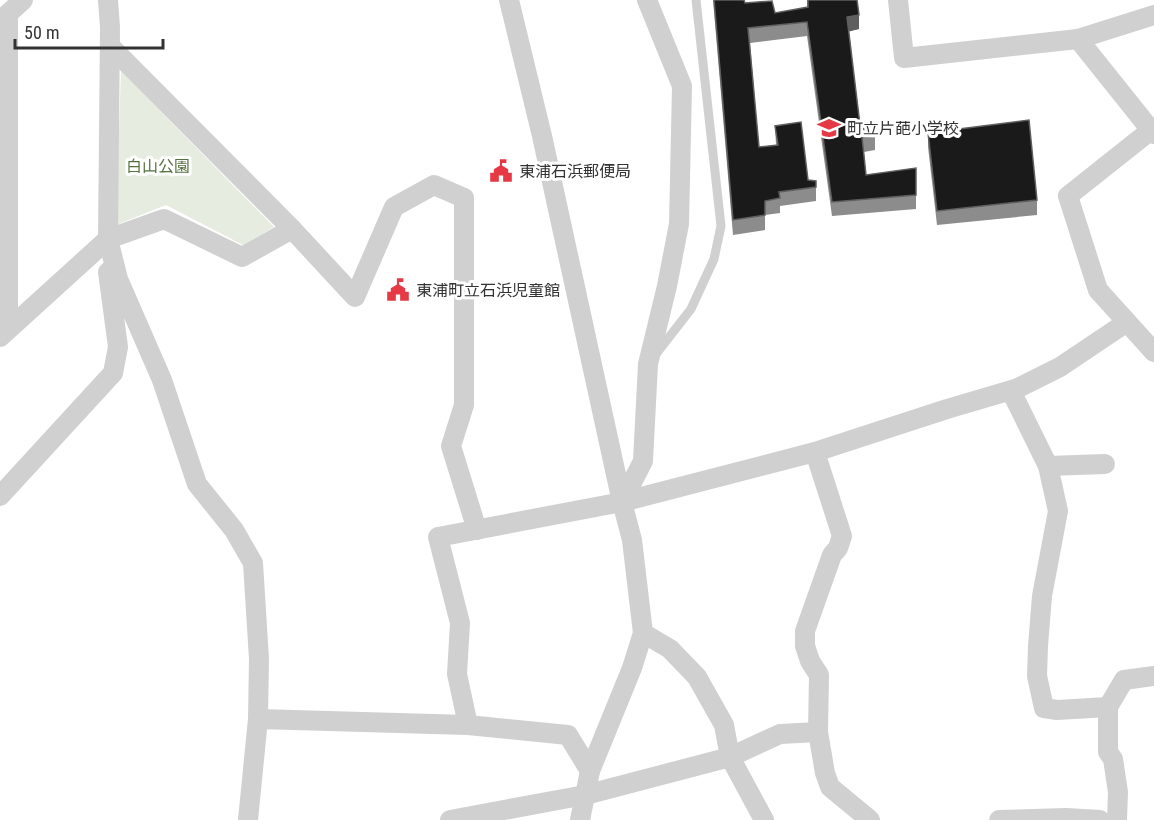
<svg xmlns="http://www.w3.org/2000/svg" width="1154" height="820" font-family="'Roboto Condensed','Noto Sans JP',sans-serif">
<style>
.green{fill:#e6ecdf}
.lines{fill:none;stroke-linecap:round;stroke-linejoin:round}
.service{stroke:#d0d0d0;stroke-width:9}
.minor{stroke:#d0d0d0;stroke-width:20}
.wall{fill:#8c8c8c}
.shaded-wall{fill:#5f5f5f}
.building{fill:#1a1a1a;stroke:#5f5f5f;stroke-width:1.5}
.labels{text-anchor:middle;stroke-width:6;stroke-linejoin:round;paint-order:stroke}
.poi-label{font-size:16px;fill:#333;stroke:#fff;text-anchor:start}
.park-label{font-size:16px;fill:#56703f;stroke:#fff}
</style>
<rect width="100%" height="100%" fill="#fff"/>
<!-- green -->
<path class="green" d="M121,71L274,227L243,245L166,205L116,225Z"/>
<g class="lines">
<!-- service -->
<path class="service" d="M656,354L691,309L714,259L721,226L696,0"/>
<!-- minor -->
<g class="minor">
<path d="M509,0L542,136L622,502L632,540L643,633L632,668L590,771L580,820"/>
<path d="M898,0L904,58L1078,39L1154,15"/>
<path d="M8,14V329"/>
<path d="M0,21L23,0"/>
<path d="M1078,39L1154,134"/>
<path d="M110,46L292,229"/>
<path d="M1151,130L1068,196L1098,290L1154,352"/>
<path d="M108,239L164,219L242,257L292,229L355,297L394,207L434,185L464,198V405L451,446L477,530"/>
<path d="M108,239L118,279L162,380L197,484L234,530L253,563L259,659L258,719L248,820"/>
<path d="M0,337L108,239L110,27L108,0"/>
<path d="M1011,391L1048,466L1058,511L1042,596L1038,646L1037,676L1044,708L1057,710L1108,707"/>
<path d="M815,452L842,536L838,548L832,555L805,631V646L810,661L819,675L818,732L825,773L830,787L870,820"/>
<path d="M1048,466L1105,464"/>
<path d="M0,496L113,373L118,347L108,272"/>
<path d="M622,502L643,461L648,364L667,286L679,224L682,86L647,0"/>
<path d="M643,633L670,649L697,677L724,725L730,757L764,820"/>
<path d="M258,719L468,725L568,735L590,771"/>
<path d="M468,725L457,674L460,623L438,537L622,502L815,452L947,409L1018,388L1060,367L1127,322"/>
<path d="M450,820L585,795L730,757L780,734L818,732"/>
<path d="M999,820L1066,818L1100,820"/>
<path d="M1117,820L1118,792L1113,759L1108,752V707L1124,680L1154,676"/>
</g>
</g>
<!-- wall -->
<g class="wall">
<path d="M713,0H744L745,3L775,13L807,8V0H857L859,29L849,31L860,125L875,136V150L864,152L866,175L916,168V209L832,216L807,36L750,43L759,147L776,145L775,126L808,180L816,181V201L780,206V213L765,215V230L733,235Z"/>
<path d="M928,133L1037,200V215L937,225L928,147Z"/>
</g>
<!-- shaded-wall -->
<path class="shaded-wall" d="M859,15V29L847,32V17Z"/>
<!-- building -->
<g class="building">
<path d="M714,0H744L745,3L772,1L775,13L808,7V0H857L859,15L847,17L860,125L871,122L875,136L862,137L866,175L916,168V195L832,202L807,22L748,28L759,147L778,145L775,126L801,122L808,180L816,181V187L779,192L780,198L765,201V215L733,220Z"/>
<path d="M1029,120L1037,200L937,211L928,133Z"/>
</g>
<!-- icons -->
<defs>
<g id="school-bare" transform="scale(1.8)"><path d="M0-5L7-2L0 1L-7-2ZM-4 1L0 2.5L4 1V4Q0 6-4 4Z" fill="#e63946" stroke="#fff" stroke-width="2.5" paint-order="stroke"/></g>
<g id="civic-bare" transform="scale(1.8)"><path d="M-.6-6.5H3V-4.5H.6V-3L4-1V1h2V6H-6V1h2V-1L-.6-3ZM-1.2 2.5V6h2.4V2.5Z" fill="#e63946" stroke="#fff" stroke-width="2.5" paint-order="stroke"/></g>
</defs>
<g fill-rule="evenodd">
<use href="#school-bare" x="829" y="128"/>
<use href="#civic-bare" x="501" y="171"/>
<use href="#civic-bare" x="398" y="290"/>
</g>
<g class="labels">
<!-- poi labels -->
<g class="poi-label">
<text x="847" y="134">町立片葩小学校</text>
<text x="519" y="177">東浦石浜郵便局</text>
<text x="416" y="296">東浦町立石浜児童館</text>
</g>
<!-- park labels -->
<g class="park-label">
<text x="158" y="172">白山公園</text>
</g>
</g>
<!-- scale -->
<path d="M15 39v9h148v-9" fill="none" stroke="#333333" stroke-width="3"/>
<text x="24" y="39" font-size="18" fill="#333333" stroke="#ffffff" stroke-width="4.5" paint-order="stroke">50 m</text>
</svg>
